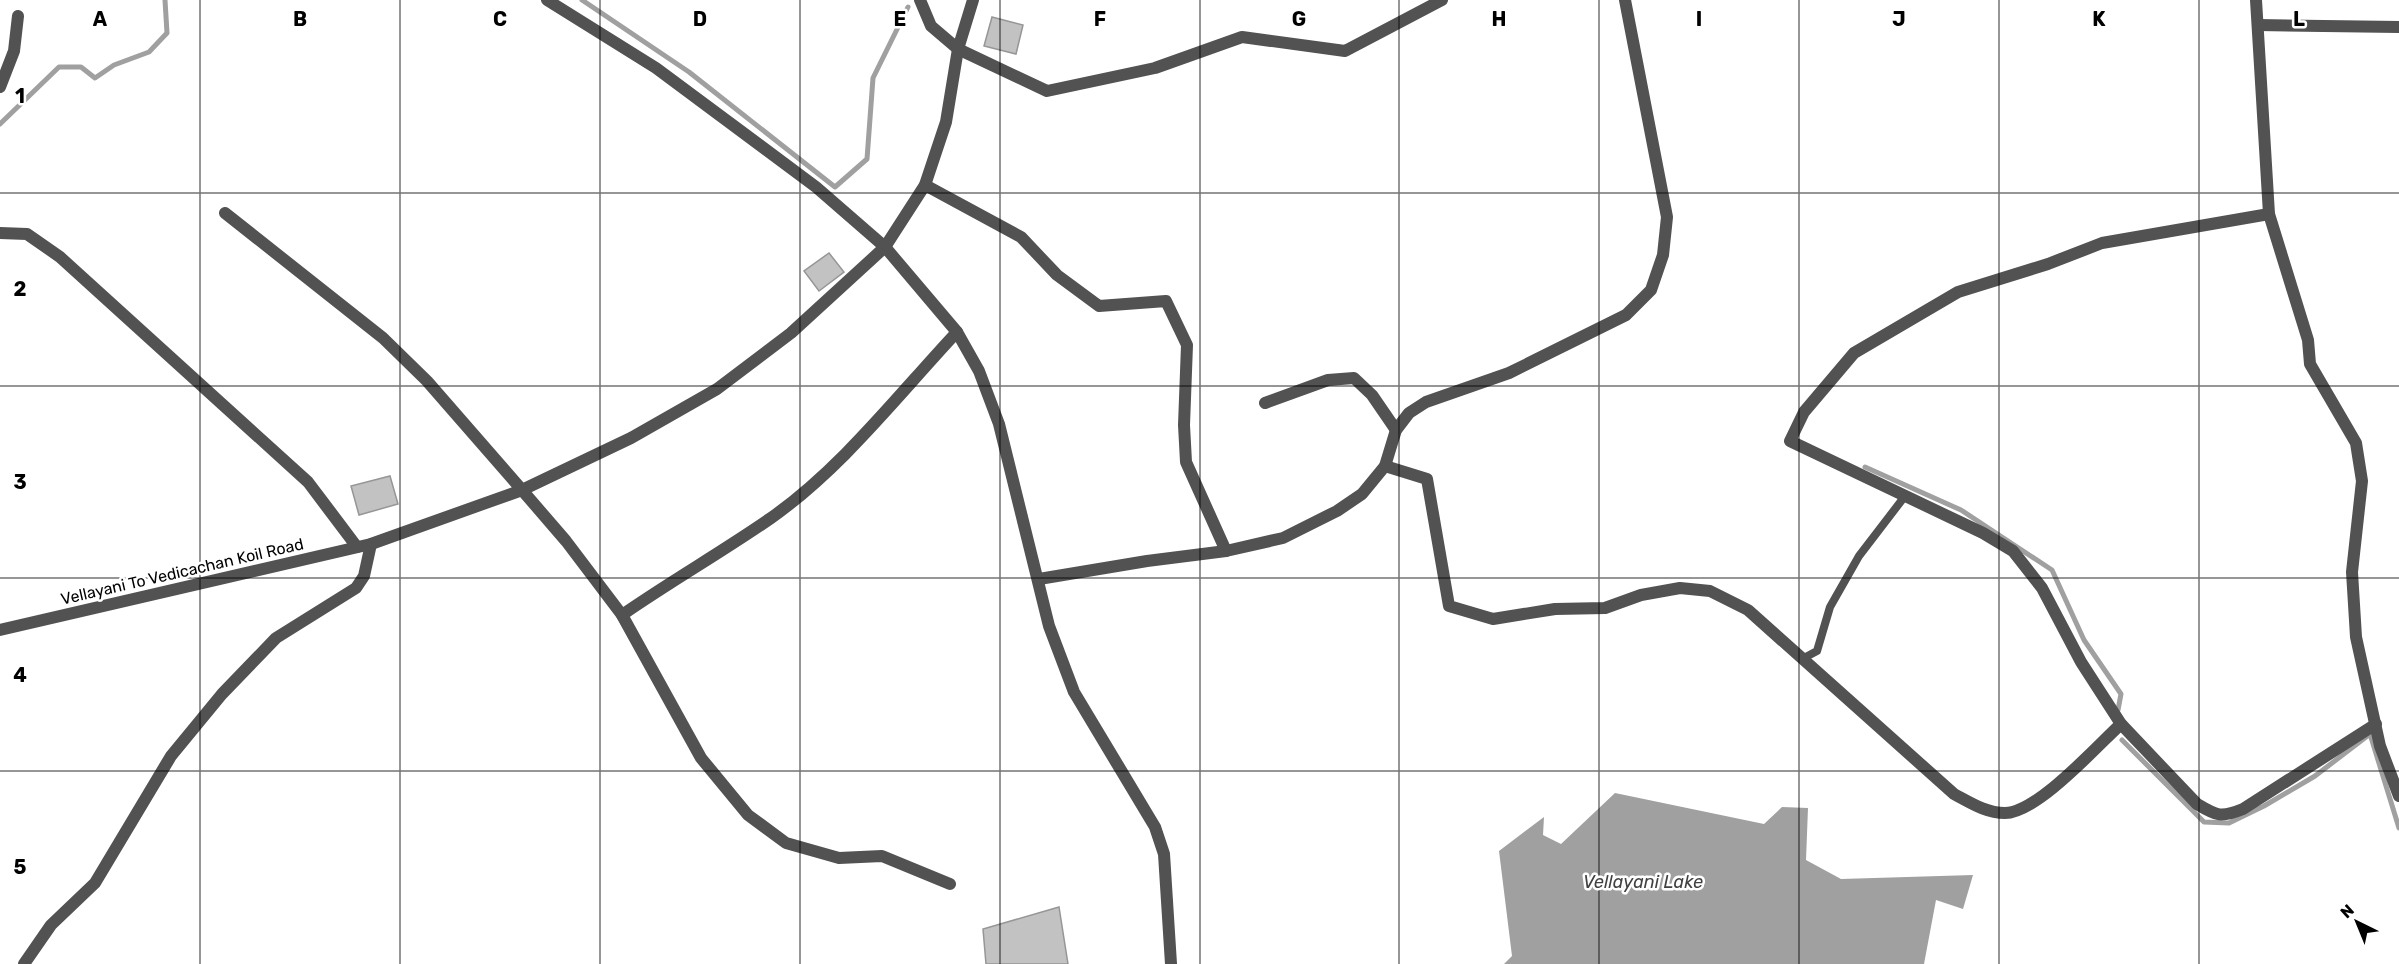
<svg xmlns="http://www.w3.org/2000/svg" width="2399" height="964" font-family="Rubik,sans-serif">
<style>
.water{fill:#a0a0a0}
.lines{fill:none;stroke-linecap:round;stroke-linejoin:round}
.stream{stroke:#a0a0a0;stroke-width:5}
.building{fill:#c2c2c2;stroke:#969696;stroke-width:1.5}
.service{stroke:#525252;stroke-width:8}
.minor{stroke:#525252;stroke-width:12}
.tertiary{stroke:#525252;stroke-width:12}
.grid{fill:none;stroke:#000;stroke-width:1.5;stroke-opacity:0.55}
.labels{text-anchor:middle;stroke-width:5;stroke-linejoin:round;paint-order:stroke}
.street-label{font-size:16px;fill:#000;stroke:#fff}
.water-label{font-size:18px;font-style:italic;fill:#414141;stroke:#fff}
.grid-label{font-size:20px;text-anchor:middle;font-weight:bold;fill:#000;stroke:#fff;stroke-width:5;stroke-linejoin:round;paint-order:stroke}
</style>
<rect width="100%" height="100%" fill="#fff"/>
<!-- water -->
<path class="water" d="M1615,793L1764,824L1782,807L1808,808L1806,860L1841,879L1973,875L1963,909L1936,900L1924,964H1504L1512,956L1499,851L1544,817L1543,835L1561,844Z"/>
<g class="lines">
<!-- stream -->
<g class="stream">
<path d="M582,0L689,72L835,187L867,159L873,78L908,7"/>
<path d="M0,124L59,67H81L95,78L114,65L149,52L167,33L165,0"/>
<path d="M1865,467L1961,510L2052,570L2084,640L2121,694L2118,710"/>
<path d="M2122,740L2204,822L2229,823L2264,806L2315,776L2370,734L2399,828"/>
</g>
</g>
<!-- building -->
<g class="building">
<path d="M992,17L1023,25L1016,54L984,46Z"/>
<path d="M829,253L844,272L819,291L804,271Z"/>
<path d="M390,476L398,504L359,515L351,486Z"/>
<path d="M1059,907L1068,964H986L983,929Z"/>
</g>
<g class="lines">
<!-- service -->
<path class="service" d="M1802,659L1817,651L1830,607L1859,556L1905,496"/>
<!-- minor -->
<g class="minor">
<path d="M547,0L656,68L816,187L885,247L957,332L979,371L999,424L1049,626L1074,692L1155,827L1164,854L1171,964"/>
<path d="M920,0L931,26L958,49L1047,91L1155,68L1242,37L1345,51L1442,0"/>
<path d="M2256,0L2269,214L2308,340L2310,364L2356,443L2362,481L2352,572L2356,637L2380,746L2399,796"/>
<path d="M2258,25L2399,27"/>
<path d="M0,87L14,51L18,16"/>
<path d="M925,185L1021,237L1057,275L1099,306L1166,301L1187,345L1184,425L1186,462L1226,551"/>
<path d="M225,213L383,338L427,381L522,490L566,541L622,615L701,758L748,815L786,843L839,858L882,856L950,884"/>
<path d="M2269,214L2102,243L2048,264L1958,292L1854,353L1804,412L1790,441L1983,533L2013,551L2042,588L2081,662L2121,724L2197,804C2217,816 2221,818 2243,809L2376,724"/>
<path d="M0,233L27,234L60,257L308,482L357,547"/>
<path d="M1265,403L1328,380L1354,378L1372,395L1396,430"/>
<path d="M1385,466L1427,479L1449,606L1493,619L1555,609L1605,608L1641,595L1680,588L1710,591L1748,610L1954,794C1971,803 1986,813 2005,813C2037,813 2097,746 2121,724"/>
<path d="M1039,579L1147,561L1226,551L1283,538L1337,511L1362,494L1385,466L1396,430L1409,413L1426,402L1509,373L1626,315L1651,290L1663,255L1667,217L1625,0"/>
<path d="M622,615C671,581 722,552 771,518C842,468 898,395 957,332"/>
<path d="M24,964L51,925L95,883L171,756L222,694L276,638L356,588L364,576L371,544"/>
</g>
<!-- tertiary -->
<path class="tertiary" d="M0,630L371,544L522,490L631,438L717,389L791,333L885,247L925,185L946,122L958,49L973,0"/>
</g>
<!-- grid -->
<path class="grid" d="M200,0V964M400,0V964M600,0V964M800,0V964M1000,0V964M1200,0V964M1399,0V964M1599,0V964M1799,0V964M1999,0V964M2199,0V964M0,193H2399M0,386H2399M0,578H2399M0,771H2399"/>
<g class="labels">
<!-- street labels -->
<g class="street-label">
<text transform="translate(182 571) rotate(-13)" y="6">Vellayani To Vedicachan Koil Road</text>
</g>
<!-- water labels -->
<g class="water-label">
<text x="1643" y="888">Vellayani Lake</text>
</g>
</g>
<g class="grid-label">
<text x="100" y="26">A</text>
<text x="300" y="26">B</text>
<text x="500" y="26">C</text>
<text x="700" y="26">D</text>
<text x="900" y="26">E</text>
<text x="1100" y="26">F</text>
<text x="1299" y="26">G</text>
<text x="1499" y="26">H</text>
<text x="1699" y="26">I</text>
<text x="1899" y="26">J</text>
<text x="2099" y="26">K</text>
<text x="2299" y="26">L</text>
<text x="20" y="103">1</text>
<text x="20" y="296">2</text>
<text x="20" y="489">3</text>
<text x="20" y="682">4</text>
<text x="20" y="874">5</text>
</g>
<!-- north arrow -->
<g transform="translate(2357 922) rotate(317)" stroke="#ffffff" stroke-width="4.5" paint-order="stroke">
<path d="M0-4.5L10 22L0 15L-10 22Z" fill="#000000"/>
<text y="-9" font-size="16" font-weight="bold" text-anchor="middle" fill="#000000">N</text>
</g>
</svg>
